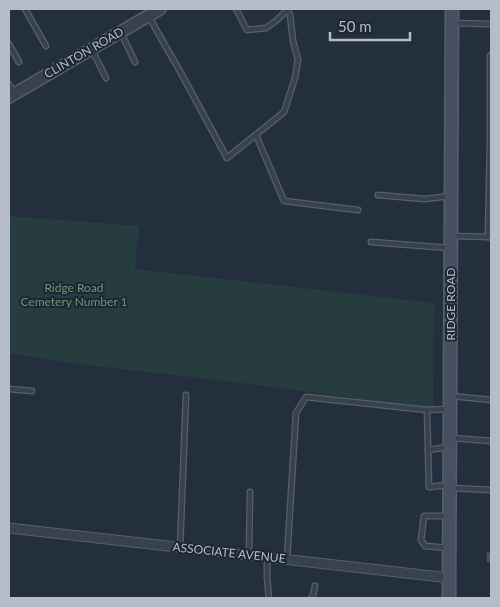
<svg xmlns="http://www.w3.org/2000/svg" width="500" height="607" font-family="Lato,sans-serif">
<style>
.green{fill:#263c3f}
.building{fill:#455162;stroke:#1f2835}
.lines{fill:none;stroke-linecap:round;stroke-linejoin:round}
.service-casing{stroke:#565f6c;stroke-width:7}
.minor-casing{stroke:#565f6c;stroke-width:11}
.tertiary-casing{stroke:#565f6c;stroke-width:14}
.secondary-casing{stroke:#565f6c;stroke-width:15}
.service{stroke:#38414e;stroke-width:4.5}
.minor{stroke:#38414e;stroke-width:9}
.tertiary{stroke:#38414e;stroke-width:11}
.secondary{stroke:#465061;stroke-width:12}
.labels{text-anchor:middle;stroke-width:4;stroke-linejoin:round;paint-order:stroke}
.street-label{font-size:12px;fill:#b4bcc9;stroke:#1d2633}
.park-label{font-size:12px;fill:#6b9a76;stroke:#1d2633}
</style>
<rect width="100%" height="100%" fill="#242f3e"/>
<!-- green -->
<path class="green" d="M9,216L139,226L135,269L434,303L433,409L233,382L79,364L9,353Z"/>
<!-- building -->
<rect class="building" x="486" y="552" width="5" height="11"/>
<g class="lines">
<!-- service casing -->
<g class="service-casing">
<g id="service">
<path d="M25,9L46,46"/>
<path d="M236,9L247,30L266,28L277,20L288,9"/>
<path d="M149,17L182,75L227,158L284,112L295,78L298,60L293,41L290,15L287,9"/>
<path d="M454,23L491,24"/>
<path d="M121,33L135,62"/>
<path d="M9,44L19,62"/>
<path d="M92,50L106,78"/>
<path d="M9,84L14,92"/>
<path d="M256,135L284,201L358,210"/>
<path d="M378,195L425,199L450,196"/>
<path d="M453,236L491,237"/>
<path d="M488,237L490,140V56L491,55"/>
<path d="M371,242L449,248"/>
<path d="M9,389L32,391"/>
<path d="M452,396L491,400"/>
<path d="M452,438L491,441"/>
<path d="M448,447L428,450L427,410L449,409"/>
<path d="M428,450L429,487L448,485"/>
<path d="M452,488L491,490"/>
<path d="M448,516H424L421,540L425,546L449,548"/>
<path d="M180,548L186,395"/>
<path d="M249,556L250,492"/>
<path d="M267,557V578L269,598"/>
<path d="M287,559L296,413L306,397L427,410"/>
<path d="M311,598L313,596L315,586"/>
</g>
</g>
<!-- minor casing -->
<g class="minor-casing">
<path id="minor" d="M9,528L450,578"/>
</g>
<!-- tertiary casing -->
<g class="tertiary-casing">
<path id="tertiary" d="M9,97L160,9"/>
</g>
<!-- secondary casing -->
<g class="secondary-casing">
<path id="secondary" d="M449,598L452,9"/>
</g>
<!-- service -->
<use href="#service" class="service"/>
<!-- minor -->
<use href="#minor" class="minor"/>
<!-- tertiary -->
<use href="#tertiary" class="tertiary"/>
<!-- secondary -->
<use href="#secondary" class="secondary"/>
</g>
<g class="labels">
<!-- street labels -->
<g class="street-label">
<text transform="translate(84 53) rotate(-30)" y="4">CLINTON ROAD</text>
<text transform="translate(451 304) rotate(-90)" y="4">RIDGE ROAD</text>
<text transform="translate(229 553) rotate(6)" y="4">ASSOCIATE AVENUE</text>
</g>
<!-- park labels -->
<g class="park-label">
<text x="74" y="292">Ridge Road<tspan x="74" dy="14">Cemetery Number 1</tspan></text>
</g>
</g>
<!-- border -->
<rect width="500" height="607" fill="none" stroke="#b4bcc9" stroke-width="20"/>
<!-- scale -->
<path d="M330 32v8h80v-8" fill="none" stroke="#b4bcc9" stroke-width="2.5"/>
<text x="338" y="32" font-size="15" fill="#b4bcc9" stroke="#1d2633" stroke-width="4" paint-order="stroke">50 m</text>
</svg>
